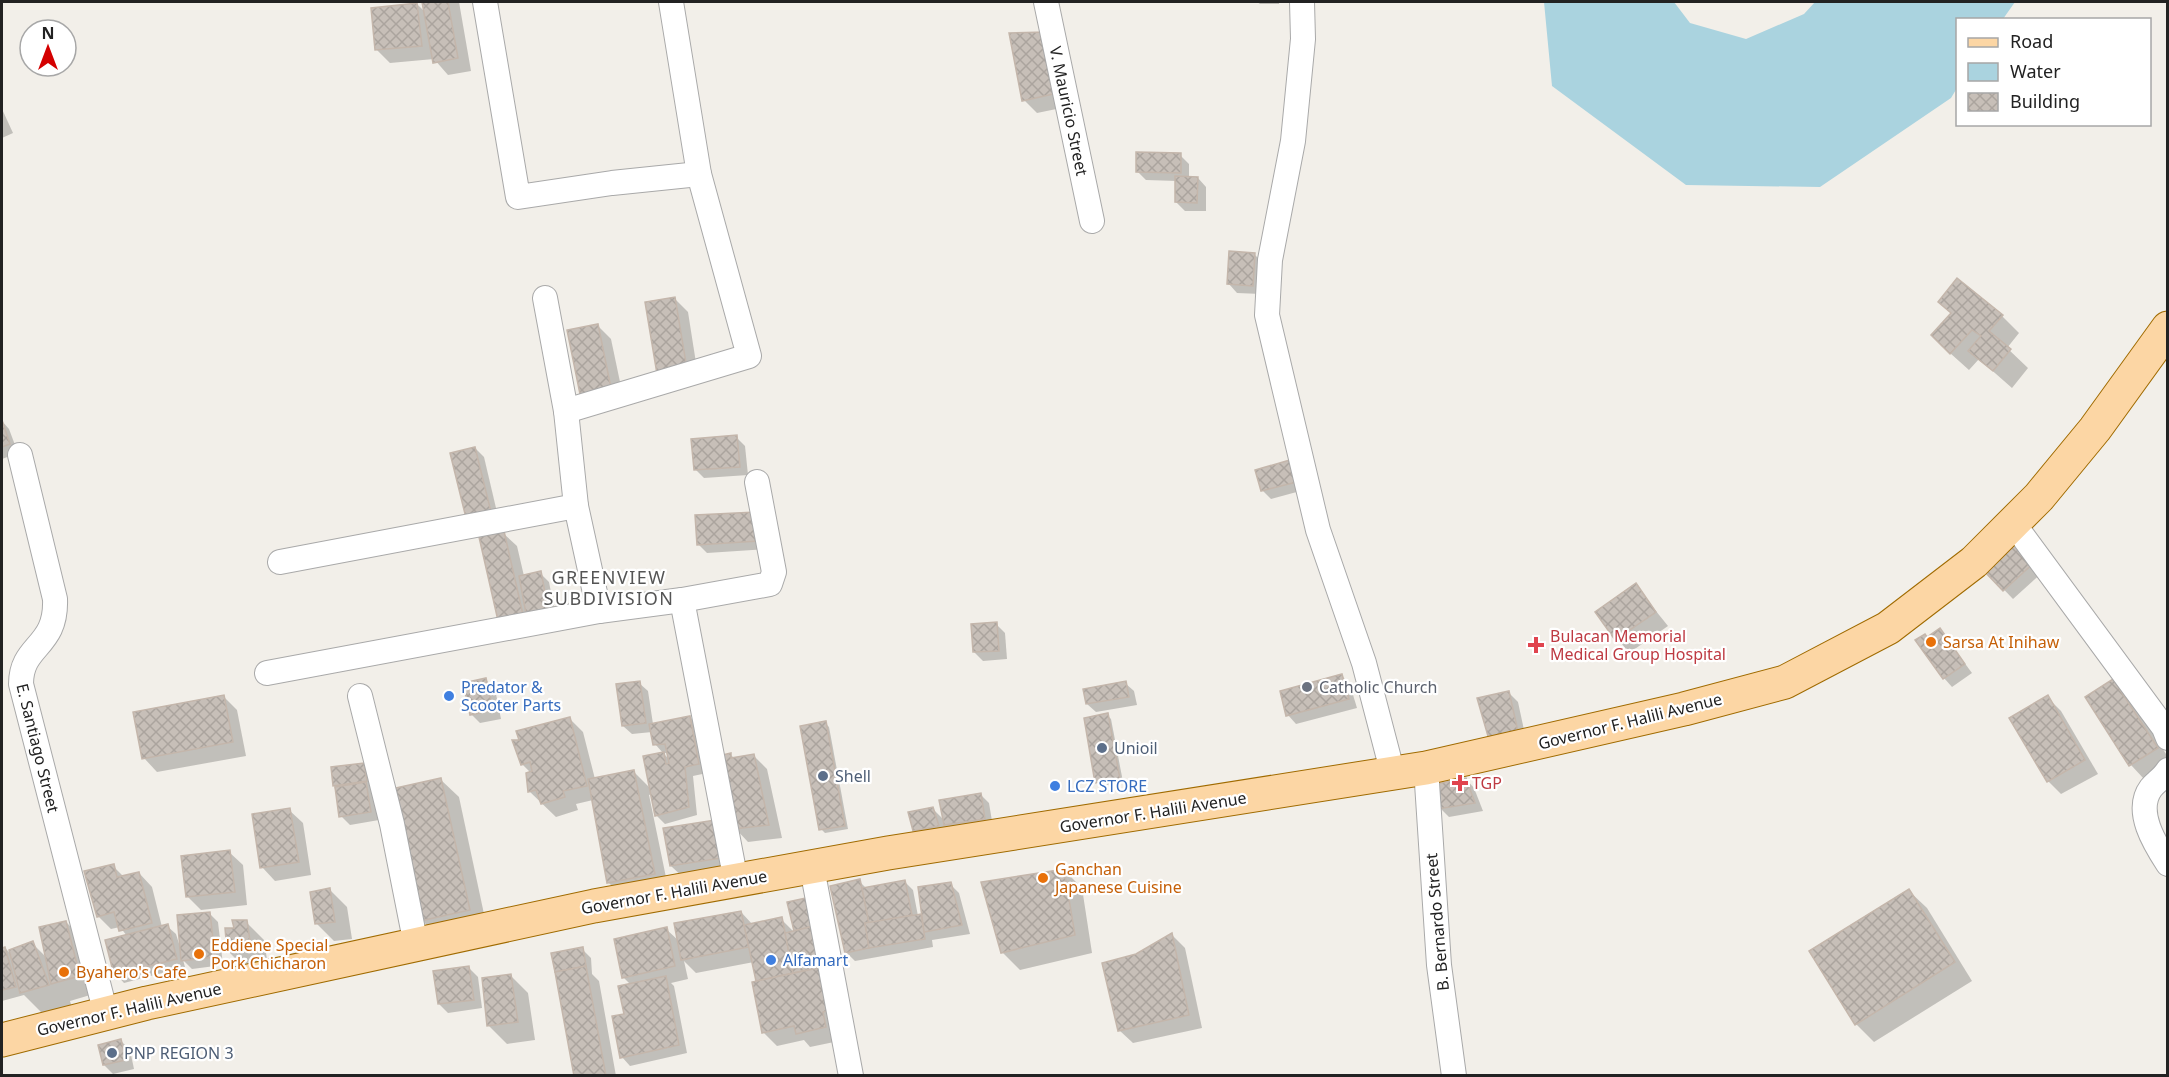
<svg xmlns="http://www.w3.org/2000/svg" width="2169" height="1077" font-family="'Noto Sans',sans-serif">
<style>
.water{fill:#aad3df}
.shadow{fill:#0003}
.building{fill:url(#building-cross-hatch);stroke:#c4b6ab;stroke-width:1.5}
.lines{fill:none;stroke-linecap:round;stroke-linejoin:round}
.minor-casing{stroke:#a9a9a9;stroke-width:26}
.primary-casing{stroke:#a06b00;stroke-width:35}
.minor{stroke:#fff;stroke-width:24}
.primary{stroke:#fcd6a4;stroke-width:33}
.food-dot{fill:#e8710a;stroke:#fff;stroke-width:2}
.health-dot{fill:#e0444e;stroke:#fff;stroke-width:2}
.worship-dot{fill:#6b7280;stroke:#fff;stroke-width:2}
.shop-dot{fill:#3f7fe0;stroke:#fff;stroke-width:2}
.service-dot{fill:#5c6f8a;stroke:#fff;stroke-width:2}
.labels{text-anchor:middle;stroke-width:4.5;stroke-linejoin:round;paint-order:stroke}
.street-label{font-size:16px;fill:#222;stroke:#fff}
.health-label{font-size:16px;fill:#be3a42;stroke:#fff;text-anchor:start}
.food-label{font-size:16px;fill:#c56008;stroke:#fff;text-anchor:start}
.shop-label{font-size:16px;fill:#366cbe;stroke:#fff;text-anchor:start}
.worship-label{font-size:16px;fill:#5b616d;stroke:#fff;text-anchor:start}
.service-label{font-size:16px;fill:#4e5e75;stroke:#fff;text-anchor:start}
.neighbourhood-label{font-size:18px;letter-spacing:1.5px;fill:#555;stroke:#fff}
</style>
<defs>
<pattern id="building-cross-hatch" width="8" height="8" patternUnits="userSpaceOnUse" patternTransform="scale(1.5)"><rect width="8" height="8" fill="#c7bfb8"/><path d="M0 0l8 8M0 8l8-8" fill="none" stroke="#aba49e"/></pattern>
</defs>
<rect width="100%" height="100%" fill="#f2efe9"/>
<!-- water -->
<path class="water" d="M1544,2H1674L1690,23L1746,39L1804,14L1815,2H2015L2003,19L1958,20L1957,88L1951,98L1820,187L1686,185L1552,86Z"/>
<!-- shadow -->
<g class="shadow">
<path d="M424,2H459L471,71L448,75L434,59L390,63L377,50L417,4L426,13Z"/>
<path d="M1257,2H1279V4H1260Z"/>
<path d="M1010,35L1071,106L1037,113L1024,100Z"/>
<path d="M2,109L13,133L2,138Z"/>
<path d="M1180,155L1189,164V178H1198L1206,187V211H1185L1176,202L1177,181L1146,180L1137,171Z"/>
<path d="M1254,254L1263,263L1261,294L1237,293L1229,284Z"/>
<path d="M675,299L688,312L699,382L671,387Z"/>
<path d="M1940,302L2002,316L2019,333L2007,348L2028,368L2012,388L1979,359L1969,370L1950,353L1952,314Z"/>
<path d="M597,325L611,339L624,401L595,407L582,394L569,331Z"/>
<path d="M2,421L9,429L18,453L2,459Z"/>
<path d="M736,437L745,446L748,475L704,478L695,469Z"/>
<path d="M475,448L484,457L500,525L477,530Z"/>
<path d="M1290,462L1304,490L1271,499L1263,491Z"/>
<path d="M755,513L766,549L707,553L698,544Z"/>
<path d="M503,533L517,546L524,576L540,573L549,582L557,623L514,637Z"/>
<path d="M2018,544L2044,571L2013,599L1987,572Z"/>
<path d="M1635,585L1668,626L1629,653L1597,612Z"/>
<path d="M996,624L1005,633L1007,659L983,661L974,652Z"/>
<path d="M1940,630L1972,673L1952,687L1944,678L1927,639Z"/>
<path d="M1342,676L1350,685L1357,708L1296,724L1288,715Z"/>
<path d="M486,680L495,689L501,719L480,723L471,714Z"/>
<path d="M2113,680L2127,694L2168,757V764L2144,779L2131,765L2087,697Z"/>
<path d="M639,683L648,691L653,724L690,717L699,726L707,773L693,776L697,815L665,824L656,815L652,794L649,795L668,887L622,896L608,882L593,800L576,804L578,810L556,817L529,791L531,773L522,764L521,741L570,719L583,732L595,779L634,772L651,789L663,753L670,760L668,753H663L655,744L652,732L632,734L623,726Z"/>
<path d="M1125,683L1134,691L1137,705L1096,712L1087,704Z"/>
<path d="M1509,693L1518,702L1527,744L1479,700Z"/>
<path d="M224,697L237,710L246,756L157,772L144,758Z"/>
<path d="M2047,697L2061,711L2098,774L2061,794L2048,781Z"/>
<path d="M1107,715L1111,719L1123,782L1101,786L1097,782Z"/>
<path d="M825,723L829,727L848,829L825,833L821,829Z"/>
<path d="M730,754L735,759L753,755L767,769L782,838L748,842L735,828Z"/>
<path d="M364,764L373,773L379,820L350,825L341,816L334,785Z"/>
<path d="M1466,779L1474,788L1483,811L1449,817L1440,808Z"/>
<path d="M441,780L459,797L487,928L439,938L422,920Z"/>
<path d="M980,794L989,803L993,827L932,848L914,830L933,809L945,821Z"/>
<path d="M289,810L303,823L311,875L275,881L262,867Z"/>
<path d="M715,821L734,871L685,879L671,866Z"/>
<path d="M229,852L243,865L247,905L201,910L188,897Z"/>
<path d="M113,866L124,877L139,873L152,887L162,927L167,926L176,934L180,947L209,913L218,922L223,965L192,969L183,960L185,967L124,983L116,974L127,936L120,927L111,929L98,916Z"/>
<path d="M1064,870L1082,888L1092,953L1020,970L1002,952Z"/>
<path d="M859,881L867,889L904,881L913,890L918,916L923,915L950,884L959,893L970,934L932,940L933,947L855,961L846,952Z"/>
<path d="M329,889L347,907L352,939L334,941L316,923Z"/>
<path d="M1909,891L1927,908L1972,981L1874,1042L1856,1024Z"/>
<path d="M811,898L839,1041L810,1047L804,1040L777,1046L763,1032L754,962L696,973L684,961L688,979L671,983L674,986L687,1053L630,1066L622,1057L631,985L623,977L666,929L679,941L741,912L753,925L781,919L796,934Z"/>
<path d="M66,922L84,940L97,993L70,1001L73,1011L47,1018L24,995L2,1001V949L5,948L12,955L32,943L47,958Z"/>
<path d="M246,922L264,940L268,966L246,969L228,951L236,930Z"/>
<path d="M1172,935L1185,948L1202,1028L1133,1043L1119,1030L1137,956Z"/>
<path d="M582,949L591,958L592,974L599,981L616,1076H575Z"/>
<path d="M469,968L478,977L482,1008L448,1013L439,1004Z"/>
<path d="M510,975L528,993L535,1040L507,1044L489,1026Z"/>
<path d="M121,1041L130,1050L134,1069L113,1074L104,1065Z"/>
</g>
<!-- building -->
<g class="building">
<path d="M422,2H448L458,58L433,63Z"/>
<path d="M417,3L422,46L375,50L371,8Z"/>
<path d="M1046,32L1058,93L1022,101L1009,33Z"/>
<path d="M1136,152L1181,153V173L1136,172Z"/>
<path d="M1175,176L1198,177L1197,203L1175,202Z"/>
<path d="M1229,251L1255,253L1253,286L1227,284Z"/>
<path d="M1957,278L2003,315L1989,331L2011,349L1993,371L1968,351L1981,336L1972,330L1950,354L1931,335L1951,313L1938,302Z"/>
<path d="M675,297L687,369L657,374L645,302Z"/>
<path d="M598,324L611,388L580,394L567,330Z"/>
<path d="M2,420L10,444L2,447Z"/>
<path d="M737,435L740,467L694,470L691,439Z"/>
<path d="M475,447L492,516L467,522L450,453Z"/>
<path d="M1290,460L1297,482L1261,491L1255,470Z"/>
<path d="M756,512L758,541L697,545L695,515Z"/>
<path d="M504,531L524,619L499,625L479,537Z"/>
<path d="M2018,542L2036,561L2003,591L1985,572Z"/>
<path d="M541,571L549,614L527,619L519,576Z"/>
<path d="M1636,583L1656,612L1615,640L1595,612Z"/>
<path d="M997,622L999,651L973,652L971,624Z"/>
<path d="M1940,628L1965,664L1943,679L1915,640L1925,634L1927,637Z"/>
<path d="M1342,674L1349,699L1286,716L1280,691Z"/>
<path d="M486,678L493,710L470,715L463,683Z"/>
<path d="M2113,679L2158,748L2129,766L2085,697Z"/>
<path d="M640,681L646,723L622,726L616,684Z"/>
<path d="M1126,681L1129,697L1086,704L1083,689Z"/>
<path d="M1509,691L1519,736L1490,743L1477,698Z"/>
<path d="M224,695L233,742L142,759L133,712Z"/>
<path d="M2048,695L2085,760L2047,782L2009,718Z"/>
<path d="M1108,713L1120,779L1095,783L1084,718Z"/>
<path d="M690,716L699,764L685,767L689,807L655,816L643,756L664,752L666,764L669,763L665,744L653,745L649,724Z"/>
<path d="M570,717L587,786L563,791L565,797L541,804L536,790L528,792L526,773L532,771L530,762L521,765L512,740H519L516,731Z"/>
<path d="M826,721L845,826L819,830L800,726Z"/>
<path d="M731,753V758L754,754L769,825L734,829L718,756Z"/>
<path d="M364,763L367,781L333,786L331,767Z"/>
<path d="M634,770L655,874L607,883L588,779Z"/>
<path d="M441,778L470,910L420,921L391,789Z"/>
<path d="M1466,778L1475,803L1438,809L1436,784Z"/>
<path d="M366,782L371,812L339,817L335,787Z"/>
<path d="M981,793L985,819L944,825L939,800Z"/>
<path d="M933,807L939,826L913,831L908,812Z"/>
<path d="M290,808L299,862L260,868L252,814Z"/>
<path d="M715,820L722,858L670,866L663,828Z"/>
<path d="M230,850L235,892L186,897L181,856Z"/>
<path d="M114,864L117,877L139,872L152,923L119,931L114,912L97,917L84,871Z"/>
<path d="M1064,869L1075,935L1001,953L981,882Z"/>
<path d="M860,879L869,923H865L869,948L845,953L830,886Z"/>
<path d="M905,880L912,915L869,923L862,888Z"/>
<path d="M951,882L962,925L924,932L918,887Z"/>
<path d="M330,888L335,922L315,924L310,892Z"/>
<path d="M1909,889L1955,962L1855,1025L1809,951Z"/>
<path d="M811,897L818,925L794,931L787,902Z"/>
<path d="M741,911L749,947L681,960L674,923Z"/>
<path d="M210,912L215,957L181,961L177,915Z"/>
<path d="M921,914L925,939L869,948L865,923Z"/>
<path d="M782,917L793,973L756,981L744,925Z"/>
<path d="M232,920H247L251,948L227,951L225,928H234Z"/>
<path d="M66,921L80,976L51,984L39,927Z"/>
<path d="M168,924L177,959L114,975L105,940Z"/>
<path d="M818,925L827,966L793,973L785,933Z"/>
<path d="M667,927L675,966L622,978L614,939Z"/>
<path d="M1172,933L1189,1015L1118,1031L1102,963L1136,954Z"/>
<path d="M33,941L49,985L20,993L9,950Z"/>
<path d="M5,947L16,987L2,990V948Z"/>
<path d="M583,947L586,966L555,972L551,953Z"/>
<path d="M469,966L474,1000L438,1004L433,971Z"/>
<path d="M586,966L606,1076H574L555,972Z"/>
<path d="M827,966L837,1009L823,1012L826,1027L796,1034L794,1026L762,1033L752,982Z"/>
<path d="M511,974L518,1022L487,1026L482,978Z"/>
<path d="M666,976L679,1045L620,1058L612,1016L624,1014L618,986Z"/>
<path d="M121,1039L126,1060L103,1065L98,1045Z"/>
</g>
<g class="lines">
<!-- minor casing -->
<g class="minor-casing">
<g id="minor">
<path d="M485,2L518,197L612,183L699,174"/>
<path d="M1046,2L1092,221"/>
<path d="M1302,2L1303,39L1293,141L1270,260L1267,315L1318,530L1364,663L1393,774"/>
<path d="M545,298L566,411L576,506L599,611"/>
<path d="M566,411L749,356L699,174L671,2"/>
<path d="M20,455L55,599C57,648 21,644 21,684L106,1014"/>
<path d="M2013,523L2164,728L2168,738"/>
<path d="M280,562L576,506"/>
<path d="M682,600L736,881"/>
<path d="M267,673L599,611L682,600L770,584L774,572L757,482"/>
<path d="M360,696L392,824L416,945"/>
<path d="M1426,768L1439,965L1454,1076"/>
<path d="M2168,770C2163,778 2156,782 2151,788C2134,811 2155,844 2168,864"/>
<path d="M812,868L851,1076"/>
</g>
</g>
<!-- primary casing -->
<g class="primary-casing">
<path id="primary" d="M2,1040L147,1003L594,906L888,853L1426,768L1684,709L1785,682L1888,628L1974,562L2039,497L2095,429L2168,328"/>
</g>
<!-- minor -->
<use href="#minor" class="minor"/>
<!-- primary -->
<use href="#primary" class="primary"/>
</g>
<!-- markers -->
<g class="food-dot">
<circle cx="1931" cy="642" r="6"/>
<circle cx="1043" cy="878" r="6"/>
<circle cx="199" cy="954" r="6"/>
<circle cx="64" cy="972" r="6"/>
</g>
<g class="health-dot">
<path d="M1533 636h6v6h6v6h-6v6h-6v-6h-6v-6h6z"/>
<path d="M1457 774h6v6h6v6h-6v6h-6v-6h-6v-6h6z"/>
</g>
<circle class="worship-dot" cx="1307" cy="687" r="6"/>
<g class="shop-dot">
<circle cx="449" cy="696" r="6"/>
<circle cx="1055" cy="786" r="6"/>
<circle cx="771" cy="960" r="6"/>
</g>
<g class="service-dot">
<circle cx="1102" cy="748" r="6"/>
<circle cx="823" cy="776" r="6"/>
<circle cx="112" cy="1053" r="6"/>
</g>
<g class="labels">
<!-- street labels -->
<g class="street-label">
<text transform="translate(1069 111) rotate(78)" y="6">V. Mauricio Street</text>
<text transform="translate(1630 721) rotate(-14)" y="6">Governor F. Halili Avenue</text>
<text transform="translate(38 748) rotate(76)" y="6">E. Santiago Street</text>
<text transform="translate(1153 812) rotate(-9)" y="6">Governor F. Halili Avenue</text>
<text transform="translate(674 892) rotate(-10)" y="6">Governor F. Halili Avenue</text>
<text transform="translate(1437 922) rotate(-95)" y="6">B. Bernardo Street</text>
<text transform="translate(129 1009) rotate(-13)" y="6">Governor F. Halili Avenue</text>
</g>
<!-- health labels -->
<g class="health-label">
<text x="1550" y="642">Bulacan Memorial<tspan x="1550" dy="18">Medical Group Hospital</tspan></text>
<text x="1472" y="789">TGP</text>
</g>
<!-- food labels -->
<g class="food-label">
<text x="1943" y="648">Sarsa At Inihaw</text>
<text x="1055" y="875">Ganchan<tspan x="1055" dy="18">Japanese Cuisine</tspan></text>
<text x="211" y="951">Eddiene Special<tspan x="211" dy="18">Pork Chicharon</tspan></text>
<text x="76" y="978">Byahero's Cafe</text>
</g>
<!-- shop labels -->
<g class="shop-label">
<text x="461" y="693">Predator &amp;<tspan x="461" dy="18">Scooter Parts</tspan></text>
<text x="1067" y="792">LCZ STORE</text>
<text x="783" y="966">Alfamart</text>
</g>
<!-- worship labels -->
<g class="worship-label">
<text x="1319" y="693">Catholic Church</text>
</g>
<!-- service labels -->
<g class="service-label">
<text x="1114" y="754">Unioil</text>
<text x="835" y="782">Shell</text>
<text x="124" y="1059">PNP REGION 3</text>
</g>
<!-- neighbourhood labels -->
<g class="neighbourhood-label">
<text x="609" y="584">GREENVIEW<tspan x="609" dy="21">SUBDIVISION</tspan></text>
</g>
</g>
<!-- border -->
<rect width="2169" height="1077" fill="none" stroke="#222222" stroke-width="6"/>
<!-- legend -->
<rect x="1956" y="18" width="195" height="108" fill="#ffffff" stroke="#a7a7a7" stroke-width="1.5"/>
<rect x="1968" y="38" width="30" height="9" fill="#fcd6a4" stroke="#a7a7a7" stroke-width="1.5"/>
<text x="2010" y="48" font-size="18" fill="#222222">Road</text>
<rect x="1968" y="63" width="30" height="18" fill="#aad3df" stroke="#a7a7a7" stroke-width="1.5"/>
<text x="2010" y="78" font-size="18" fill="#222222">Water</text>
<rect x="1968" y="93" width="30" height="18" fill="url(#building-cross-hatch)" stroke="#a7a7a7" stroke-width="1.5"/>
<text x="2010" y="108" font-size="18" fill="#222222">Building</text>
<!-- north arrow -->
<g transform="translate(48 48)"><circle r="28" fill="#ffffff" stroke="#a7a7a7" stroke-width="1.5"/>
<path d="M0-4.5L10 22L0 15L-10 22Z" fill="#d40000"/>
<text y="-9" font-size="16" font-weight="bold" text-anchor="middle" fill="#222222">N</text>
</g>
</svg>
